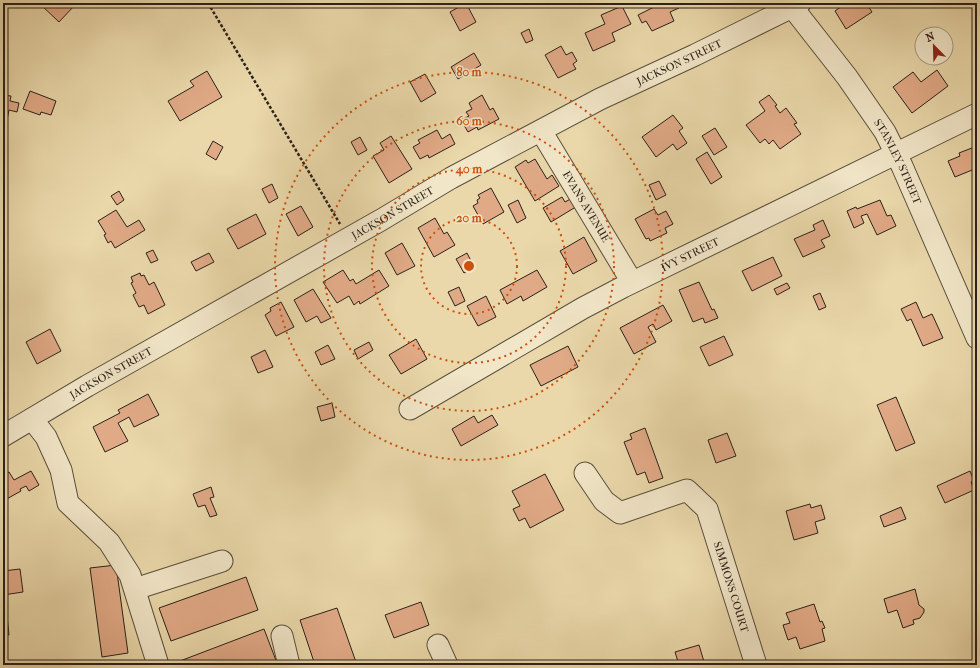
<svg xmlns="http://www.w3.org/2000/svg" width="980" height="668" font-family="'IM FELL French Canon',serif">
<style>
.building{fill:#e1aa87;stroke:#2b2119}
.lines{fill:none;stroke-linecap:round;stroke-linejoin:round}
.minor-casing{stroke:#5b4f3d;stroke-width:23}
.path{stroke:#2b2119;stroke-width:2.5;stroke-dasharray:3 2;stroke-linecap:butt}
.minor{stroke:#f1e6c8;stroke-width:21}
.ring{fill:none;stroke:#cc510e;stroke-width:2;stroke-dasharray:2 4}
.labels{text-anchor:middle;stroke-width:3;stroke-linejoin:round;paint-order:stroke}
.street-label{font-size:11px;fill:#2b2119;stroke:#f1e6c8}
.centre{fill:#cc510e;stroke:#f1e6c8;stroke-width:2}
.ring-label{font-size:12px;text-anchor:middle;font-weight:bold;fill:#cc510e;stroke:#f1e6c8;stroke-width:3;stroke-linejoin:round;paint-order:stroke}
</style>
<rect width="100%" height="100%" fill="#ead8aa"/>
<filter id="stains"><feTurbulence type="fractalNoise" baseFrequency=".005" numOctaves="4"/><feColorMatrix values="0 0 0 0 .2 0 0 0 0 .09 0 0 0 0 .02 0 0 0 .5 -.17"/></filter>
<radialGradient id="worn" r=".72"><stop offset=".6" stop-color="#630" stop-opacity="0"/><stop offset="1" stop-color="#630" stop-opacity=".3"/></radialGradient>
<!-- building -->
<g class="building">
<path d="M39,3H71L74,6L59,22Z"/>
<path d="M466,3L476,22L460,31L450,12Z"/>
<path d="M652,3H676L679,8L670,12L674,21L652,31L646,21L642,23L638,15L654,7Z"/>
<path d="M846,3H866L872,12L846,29L835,11Z"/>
<path d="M622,6L631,24L612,33L615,41L593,51L585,33L605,24L601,15Z"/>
<path d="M529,29L533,40L526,43L521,33Z"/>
<path d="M561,46L566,55L572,52L577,61L573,64L576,69L558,78L545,55Z"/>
<path d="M474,53L481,65L458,79L451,67Z"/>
<path d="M937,70L948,86L912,113L893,87L913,72L921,82Z"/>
<path d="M207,71L222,97L180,121L168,101L194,86L190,81Z"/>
<path d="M425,74L436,93L421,102L410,82Z"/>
<path d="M30,91L56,101L51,115L41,112L40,115L23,109Z"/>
<path d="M3,95L11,96L10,101L19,103L17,112L9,110L7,120L3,119Z"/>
<path d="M482,95L490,110L493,108L499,119L478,130L477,127L468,132L461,120L469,116L466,112L472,109L469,103Z"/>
<path d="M769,95L777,105L775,106L780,113L786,108L797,123L794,124L801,134L780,149L773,140L769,144L765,139L760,143L746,125L765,111L759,102Z"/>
<path d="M673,115L683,128L679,131L687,143L677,150L673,144L656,157L642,137Z"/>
<path d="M715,128L727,147L714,155L702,136Z"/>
<path d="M437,130L442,139L450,134L455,144L429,158L428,155L420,159L413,147L420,143L418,140Z"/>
<path d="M391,136L412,169L389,183L373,156L384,150L380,143Z"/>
<path d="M360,137L367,150L358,155L351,142Z"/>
<path d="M213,141L223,147L216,160L206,154Z"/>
<path d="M977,146V168L955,177L948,161L960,156L959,153Z"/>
<path d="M707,152L722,177L711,184L696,159Z"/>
<path d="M535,159L547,179L552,175L559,186L535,201L515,167L526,160L528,163Z"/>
<path d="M659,181L666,195L656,200L649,185Z"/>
<path d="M272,184L278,198L269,203L262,189Z"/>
<path d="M491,188L504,212L483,224L473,206L478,203L477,200L480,198L478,195Z"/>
<path d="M119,191L124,200L117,205L111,196Z"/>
<path d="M562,197L565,202L574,197L579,205L551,222L543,208Z"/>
<path d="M518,200L526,218L517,223L508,205Z"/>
<path d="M880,200L887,216L891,215L896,226L877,235L867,214L861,216L864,223L854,228L847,211L856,207L857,209Z"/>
<path d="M301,206L313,227L298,236L286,214Z"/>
<path d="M654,209L658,215L666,211L673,224L665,228L667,233L650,241L649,238L646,239L635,219Z"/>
<path d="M116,210L127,227L139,220L145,230L115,248L111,241L108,243L104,235L106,234L98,221Z"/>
<path d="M256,214L266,234L238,249L227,229Z"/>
<path d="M435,218L444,234L447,232L455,245L434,257L418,228Z"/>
<path d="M823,220L830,236L821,240L825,247L803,257L794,239L815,230L813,225Z"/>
<path d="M584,237L597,261L573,274L560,251Z"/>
<path d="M402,243L415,266L397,275L385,253Z"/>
<path d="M153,250L158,260L151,263L146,253Z"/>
<path d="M209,253L214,262L196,271L191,262Z"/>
<path d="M467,253L474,267L464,273L456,259Z"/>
<path d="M773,257L782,276L752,291L742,271Z"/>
<path d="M343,270L350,281L353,279L356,284L379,270L389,286L360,304L359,301L354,305L349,296L337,303L323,282Z"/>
<path d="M537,270L547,287L523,301L521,296L507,304L500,290Z"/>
<path d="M140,273L141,276L144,275L149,285L154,282L165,305L148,314L144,305L139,307L133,295L136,293L131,283L133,282L131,277Z"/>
<path d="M699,282L712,310L714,309L718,318L705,323L703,318L693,322L679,290Z"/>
<path d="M787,283L790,288L777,295L774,289Z"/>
<path d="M459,287L465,301L455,306L448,292Z"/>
<path d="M313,289L331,318L321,323L317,316L306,322L294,300Z"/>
<path d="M820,293L826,307L819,310L813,296Z"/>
<path d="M486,296L496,317L478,326L467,306Z"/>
<path d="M281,302L294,327L276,336L265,315L271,311L270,308Z"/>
<path d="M916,302L923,318L932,314L943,338L923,346L911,319L907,321L901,309Z"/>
<path d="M663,305L672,321L656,330L653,324L648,327L656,342L634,354L620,328Z"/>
<path d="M50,329L61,351L37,364L26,342Z"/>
<path d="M724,336L733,355L709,366L700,347Z"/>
<path d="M416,339L427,359L401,374L389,355Z"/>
<path d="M369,342L373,350L358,359L354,350Z"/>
<path d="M328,345L335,359L321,365L315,352Z"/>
<path d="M568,346L578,367L541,386L530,365Z"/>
<path d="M265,350L273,367L258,373L251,357Z"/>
<path d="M148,394L159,415L134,427L129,417L118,423L128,441L105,452L93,427L120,413L118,410Z"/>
<path d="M896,397L915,443L896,451L877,405Z"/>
<path d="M332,403L335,417L321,421L317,407Z"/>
<path d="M492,415L498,425L461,446L452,429L474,416L478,423Z"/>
<path d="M645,428L663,478L649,483L645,472L637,475L624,442L632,439L630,434Z"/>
<path d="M727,433L736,456L716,463L708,440Z"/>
<path d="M31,471L39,485L29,491L26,486L20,489L21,491L3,501V475L9,472L14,480Z"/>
<path d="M970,471L974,481L971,482L974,490L945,503L937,486Z"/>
<path d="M545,474L564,510L530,528L525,518L519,521L513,509L520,506L512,491Z"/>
<path d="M211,487L214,497L210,498L217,515L210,517L205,505L198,507L193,494Z"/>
<path d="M810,504L811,508L821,505L825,519L815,522L818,533L794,540L786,511Z"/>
<path d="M901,507L906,519L884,527L880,516Z"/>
<path d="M116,565L128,653L102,657L90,568Z"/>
<path d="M20,569L23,592L3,595V571Z"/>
<path d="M246,577L258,610L171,641L159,608Z"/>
<path d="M915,589L919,605L924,609V612L920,618L913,620L914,624L903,628L897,610L888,613L884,599Z"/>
<path d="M421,602L429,625L394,638L385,615Z"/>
<path d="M814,604L820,622L822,621L825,628L822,629L825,641L800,649L796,637L788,640L783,625L790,623L786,613Z"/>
<path d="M337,608L357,665H315L300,620Z"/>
<path d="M3,616H7L9,635H3Z"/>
<path d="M264,629L277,663L272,665H181L180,661Z"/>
<path d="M699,645L705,665H679L675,652Z"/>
</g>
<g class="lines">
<!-- minor casing -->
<g class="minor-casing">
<g id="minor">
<path id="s1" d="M789,3L847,77L885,132L902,166L977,338"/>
<path id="s2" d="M541,131L632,282"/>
<path id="s3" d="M410,409L583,308L623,287L977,114"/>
<path d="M32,419L46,437L61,470L68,503L109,542L130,575L158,665"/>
<path id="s4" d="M3,436L87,386L381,220L451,178L600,99L695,55L800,3"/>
<path id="s5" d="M585,473L604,501L620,513L687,490L707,509L756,665"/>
<path d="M135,589L222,561"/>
<path d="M282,636L289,665"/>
<path d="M438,645L447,665"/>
</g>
</g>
<!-- path -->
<path class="path" d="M208,3L340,224"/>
<!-- minor -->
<use href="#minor" class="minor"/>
</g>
<!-- distance rings -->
<g class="ring">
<circle cx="469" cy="266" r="48"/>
<circle cx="469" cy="266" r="97"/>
<circle cx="469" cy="266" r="145"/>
<circle cx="469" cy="266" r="194"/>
</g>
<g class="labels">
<!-- street labels -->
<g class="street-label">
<text dy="4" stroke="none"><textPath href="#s4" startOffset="773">JACKSON STREET</textPath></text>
<text dy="4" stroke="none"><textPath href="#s1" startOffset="193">STANLEY STREET</textPath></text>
<text dy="4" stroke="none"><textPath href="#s2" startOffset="88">EVANS AVENUE</textPath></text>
<text dy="4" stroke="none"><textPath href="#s4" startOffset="449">JACKSON STREET</textPath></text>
<text dy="4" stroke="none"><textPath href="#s3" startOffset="320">IVY STREET</textPath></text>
<text dy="4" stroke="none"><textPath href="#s4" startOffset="125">JACKSON STREET</textPath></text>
<text dy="4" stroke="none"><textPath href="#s5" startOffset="234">SIMMONS COURT</textPath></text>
</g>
</g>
<circle cx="469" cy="266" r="6" class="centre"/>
<g class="ring-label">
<text x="469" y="76">80 m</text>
<text x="469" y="125">60 m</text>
<text x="469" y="173">40 m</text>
<text x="469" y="222">20 m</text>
</g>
<!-- margin -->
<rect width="980" height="668" fill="none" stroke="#ead8aa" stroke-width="16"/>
<rect x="4" y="4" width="972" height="660" fill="none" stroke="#2b2119" stroke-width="2"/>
<rect x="8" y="8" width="964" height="652" fill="none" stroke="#2b2119"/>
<!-- north arrow -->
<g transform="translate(934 46) rotate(337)"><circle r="19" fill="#f1e6c8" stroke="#a29782"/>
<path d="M0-3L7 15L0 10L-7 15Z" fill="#8f2418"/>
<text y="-6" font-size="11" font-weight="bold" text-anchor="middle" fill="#2b2119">N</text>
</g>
<rect width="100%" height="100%" filter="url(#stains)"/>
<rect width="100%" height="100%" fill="url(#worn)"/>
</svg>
